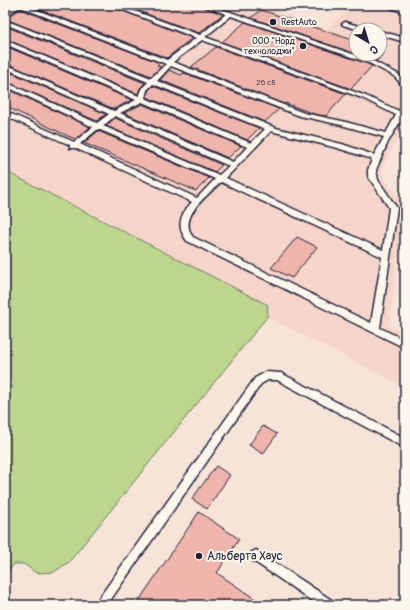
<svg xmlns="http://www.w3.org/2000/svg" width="410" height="610" font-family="Pangolin,sans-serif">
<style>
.built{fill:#f5d5ca;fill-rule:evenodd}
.green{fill:#bcd68d;stroke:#6f7c64}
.building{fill:#efb4ab;stroke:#22223b}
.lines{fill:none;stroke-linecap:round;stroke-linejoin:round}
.service-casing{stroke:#22223b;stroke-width:3}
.service{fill:#fbf7ec;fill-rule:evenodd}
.poi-dot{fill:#22223b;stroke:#fbf7ec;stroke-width:1.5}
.labels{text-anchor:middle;stroke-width:4;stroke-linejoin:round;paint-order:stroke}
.number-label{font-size:8px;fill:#554657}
.far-poi-label{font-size:9px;fill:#22223b;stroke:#fbf7ec;text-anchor:start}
.near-poi-label{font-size:12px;fill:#22223b;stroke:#fbf7ec;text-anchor:start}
</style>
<rect width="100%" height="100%" fill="#f7e3d8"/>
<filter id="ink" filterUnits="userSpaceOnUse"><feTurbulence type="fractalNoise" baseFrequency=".025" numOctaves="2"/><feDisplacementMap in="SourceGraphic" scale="8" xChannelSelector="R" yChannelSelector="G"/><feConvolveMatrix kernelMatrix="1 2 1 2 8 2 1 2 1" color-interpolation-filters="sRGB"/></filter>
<g filter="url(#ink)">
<!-- built -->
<path class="built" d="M5,5H255L327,29L351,5H405V123L382,168L383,178L404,204L389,326L405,333V387L267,317V305L5,171ZM356,30H380V54H356Z"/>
<!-- green -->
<path class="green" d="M5,171L268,305L267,317L69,562L54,572L36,573L24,564H14L5,576Z"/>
<!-- building -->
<g class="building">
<path d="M28,5H109L192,38L167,58Z"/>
<path d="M122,5H200L223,14L199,33Z"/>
<path d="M20,9L160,63L157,66L161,67L151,76L5,19Z"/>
<path d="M261,10L356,41V54L251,18Z"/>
<path d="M245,22L368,64L372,66L351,89L222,42Z"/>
<path d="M5,26L145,83L140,88L138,94L5,39Z"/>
<path d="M5,46L132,100L114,109L5,63Z"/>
<path d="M216,47L346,94L326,116L314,114L285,103L284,104L191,67Z"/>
<path d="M357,54H383L377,61Z"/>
<path d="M5,70L106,114L97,121L5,81Z"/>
<path d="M169,70L181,75L184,73L279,109L265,122L160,80Z"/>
<path d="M153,86L259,128L247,140L147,97L148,91Z"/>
<path d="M5,88L90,127L76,139L70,137L5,106Z"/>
<path d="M142,104L241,146L228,158L124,113Z"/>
<path d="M115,118L222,165L215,172L106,126Z"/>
<path d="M98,131L209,178L196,191L84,143Z"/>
<path d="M297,237L317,247L292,278L271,268Z"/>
<path d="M263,426L277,434L263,454L249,445Z"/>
<path d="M216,466L230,475L207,509L192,499Z"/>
<path d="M199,512L239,539L217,573L264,605H136Z"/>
</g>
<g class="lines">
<!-- service casing -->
<g class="service-casing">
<g id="service">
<path d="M15,5H24L167,60L196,38L110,5H118L200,35L226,14L201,5H210L373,61L398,74L405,81V87L403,86L394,76L369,63L231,16L205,37L366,96L399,111L403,105L405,104L404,115L388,142L376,170L378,180L397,208L380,328L405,340V348L187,241C176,227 180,214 192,202L75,148H70V145L5,116V111L74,142L93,127L5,86V82L97,123L109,114L5,68V64L114,111L136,100L5,44V40L139,96L141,89L148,82L5,24V20L151,78L166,64L20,7L5,16V11ZM202,40L362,98L396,115L386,133L342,121L304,113L173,62ZM171,66L300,116L341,125L384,137L374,155L342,144L276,128L157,81ZM153,84L265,129L251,143L145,98L147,90ZM142,102L247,147L233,162L120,113ZM115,116L229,166L219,175L103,126ZM98,129L215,179L197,198L80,144ZM271,131L337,148L372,159L368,170V176L389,208L383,250L226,178ZM221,182L382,257L371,323L193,237C177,217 208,195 221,182Z"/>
<path d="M383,5H392L405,9V13Z"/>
<path d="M345,22L369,29L370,30H360L343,25L342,24Z"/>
<path d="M380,31L405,38V42L380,35Z"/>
<path d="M266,372L281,373L405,438V448L277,380H268L261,384L107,605H94L255,378Z"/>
<path d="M256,550L333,601L335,605H318L252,560L250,556L252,552Z"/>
</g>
</g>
<!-- service -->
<use href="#service" class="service"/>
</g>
</g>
<!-- markers -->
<g class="poi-dot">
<circle cx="273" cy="22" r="4"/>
<circle cx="303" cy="46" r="4"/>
<circle cx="199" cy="556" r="4"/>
</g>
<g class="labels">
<!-- number labels -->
<g class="number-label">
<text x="266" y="85">26 с5</text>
</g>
<!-- far-poi labels -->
<g class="far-poi-label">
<text x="281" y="25">RestAuto</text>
<text x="295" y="44" text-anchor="end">ООО "Норд<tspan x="295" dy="10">технолоджи"</tspan></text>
</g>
<!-- near-poi labels -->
<g class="near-poi-label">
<text x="207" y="560">Альберта Хаус</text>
</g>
</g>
<!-- margin -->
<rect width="410" height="610" fill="none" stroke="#fbf7ec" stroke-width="20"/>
<rect x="10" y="10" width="390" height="590" fill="none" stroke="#22223b" stroke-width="1.5" filter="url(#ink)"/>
<!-- north arrow -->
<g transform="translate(368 42) rotate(142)"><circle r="19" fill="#fbf7ec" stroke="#a4a2a5"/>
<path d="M0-3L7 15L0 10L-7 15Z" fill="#22223b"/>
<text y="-6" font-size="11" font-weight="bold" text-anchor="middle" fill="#22223b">С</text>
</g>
</svg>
